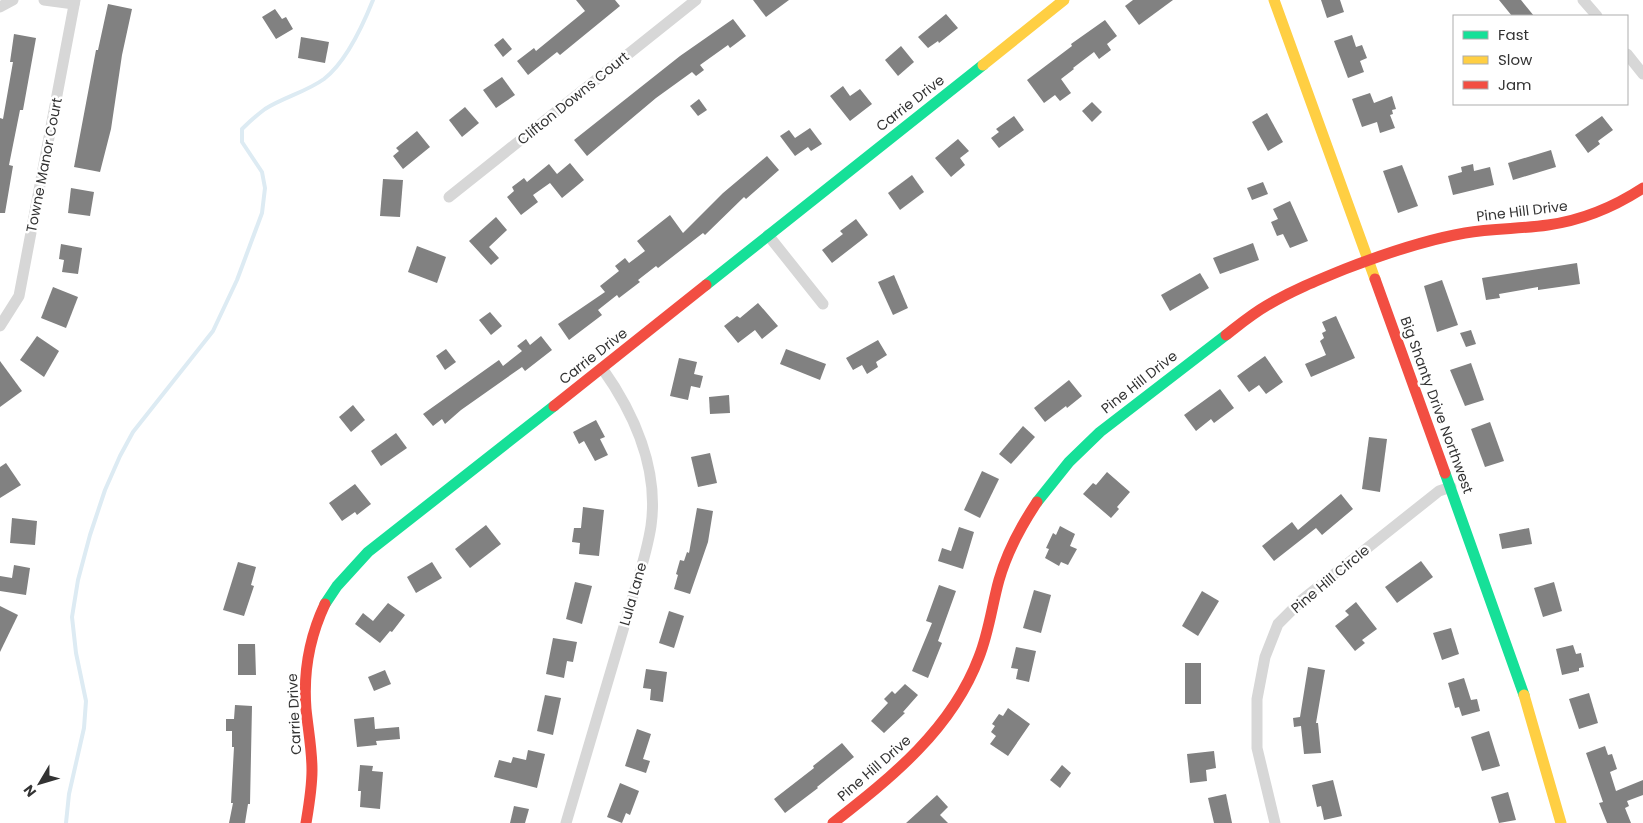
<svg xmlns="http://www.w3.org/2000/svg" width="1643" height="823" font-family="Poppins,sans-serif">
<style>
.lines{fill:none;stroke-linecap:round;stroke-linejoin:round}
.stream{stroke:#ddebf3;stroke-width:4}
.building{fill:#818181}
.street{stroke:#d7d7d7;stroke-width:11}
.fast{stroke:#16e098;stroke-width:11}
.slow{stroke:#ffcf43;stroke-width:11}
.jam{stroke:#f24e42;stroke-width:11}
.labels{text-anchor:middle;stroke-width:5;stroke-linejoin:round;paint-order:stroke}
.street-label{font-size:14px;fill:#333;stroke:#fff}
</style>
<rect width="100%" height="100%" fill="#fff"/>
<g class="lines">
<!-- stream -->
<path class="stream" d="M66,823L69,794L84,728L86,701L76,653L72,617L78,580L90,535L105,490L120,456L133,432L213,331L237,280L262,213L265,188L262,172L242,142V129C249,122 257,115 265,109C284,97 306,92 324,79C346,62 363,25 373,0"/>
</g>
<!-- building -->
<g class="building">
<path d="M576,0H615L620,6L560,55L557,52L528,75L517,61L534,48L536,51L585,11Z"/>
<path d="M753,0H789L766,17Z"/>
<path d="M1133,0H1173L1139,25L1125,6Z"/>
<path d="M1321,0H1340L1344,12L1327,18Z"/>
<path d="M1499,0H1521L1534,16H1512Z"/>
<path d="M108,4L132,9L122,55L111,129L100,172L74,167L96,50H98Z"/>
<path d="M275,9L282,19L286,17L293,29L276,39L262,17Z"/>
<path d="M946,14L958,28L939,43L938,41L928,48L918,37Z"/>
<path d="M733,19L746,36L730,48L728,45L700,65L704,70L696,76L692,72L656,98L587,156L574,140L680,56Z"/>
<path d="M1105,20L1117,36L1107,44L1111,50L1099,59L1094,52L1073,68L1074,69L1061,79L1071,93L1060,101L1055,95L1044,103L1027,80L1072,46L1071,44Z"/>
<path d="M14,34L36,38L23,110H20L9,165L13,166L5,213H0V118L3,119L13,62H10Z"/>
<path d="M1352,35L1356,47L1362,45L1367,58L1360,61L1364,72L1348,78L1334,41Z"/>
<path d="M301,37L329,42L325,63L298,58Z"/>
<path d="M503,38L512,49L503,57L494,45Z"/>
<path d="M901,46L914,62L898,76L885,60Z"/>
<path d="M502,77L515,95L496,108L483,90Z"/>
<path d="M843,86L850,96L860,89L872,104L850,121L830,96Z"/>
<path d="M1370,93L1374,103L1392,96L1396,109L1392,110L1393,114L1390,115L1395,128L1380,133L1377,122L1362,127L1352,99Z"/>
<path d="M699,99L707,110L698,116L690,106Z"/>
<path d="M1092,102L1102,112L1092,122L1082,111Z"/>
<path d="M465,107L479,123L462,137L449,120Z"/>
<path d="M1267,113L1283,142L1268,151L1252,122Z"/>
<path d="M1014,116L1024,130L999,148L991,138L999,132L996,129Z"/>
<path d="M1602,116L1613,130L1598,141L1600,144L1588,153L1575,135Z"/>
<path d="M810,128L822,144L811,151L808,147L795,156L780,136L789,130L795,138Z"/>
<path d="M417,131L430,147L403,169L393,156L399,151L396,148Z"/>
<path d="M958,139L969,151L960,158L965,165L951,177L935,158Z"/>
<path d="M1551,150L1556,167L1513,180L1508,163Z"/>
<path d="M767,156L779,170L746,199L744,197L705,235L703,233L658,268L656,266L638,280L640,282L619,298L617,295L598,310L602,315L569,340L558,324L605,292L600,286L619,271L615,266L625,258L629,263L645,251L637,241L670,215L683,233L723,193Z"/>
<path d="M570,163L584,180L562,198L550,183L533,195L538,202L521,215L507,197L514,191L512,187L524,178L527,182L549,164L557,174Z"/>
<path d="M1473,164L1474,171L1490,167L1494,185L1453,195L1448,176L1462,172L1461,167Z"/>
<path d="M1402,165L1418,206L1398,213L1383,171Z"/>
<path d="M912,175L924,192L900,210L888,193Z"/>
<path d="M383,179L403,180L400,217L380,216Z"/>
<path d="M1263,182L1268,194L1252,200L1247,188Z"/>
<path d="M71,188L94,192L90,216L68,213Z"/>
<path d="M1290,201L1308,241L1290,248L1283,234L1277,236L1271,222L1278,219L1273,209Z"/>
<path d="M496,217L507,230L489,247L499,258L491,265L469,241Z"/>
<path d="M856,219L868,235L832,263L822,250L843,234L840,231Z"/>
<path d="M1253,243L1259,260L1220,274L1213,258Z"/>
<path d="M61,244L82,248L78,274L62,272L64,260L59,259Z"/>
<path d="M417,246L446,257L437,283L408,272Z"/>
<path d="M1577,263L1580,284L1538,290V287L1499,294L1500,298L1486,300L1482,278Z"/>
<path d="M1200,273L1209,288L1170,311L1161,295Z"/>
<path d="M894,275L908,308L893,315L878,282Z"/>
<path d="M1442,280L1458,325L1437,332L1424,286Z"/>
<path d="M53,287L78,297L66,328L41,318Z"/>
<path d="M758,303L778,326L762,339L755,330L738,343L724,326L737,316L740,318Z"/>
<path d="M490,312L502,326L491,335L479,320Z"/>
<path d="M1336,316L1355,358L1311,377L1305,364L1326,355L1320,341L1324,338L1322,333L1326,331L1322,322Z"/>
<path d="M1471,330L1476,344L1466,347L1460,333Z"/>
<path d="M37,336L59,351L44,377L20,360Z"/>
<path d="M541,336L552,350L525,371L522,367L461,410L445,424L442,419L433,426L423,414L499,360L503,366L522,351L517,346L526,339L530,345Z"/>
<path d="M878,340L887,355L876,362L878,367L867,374L862,365L853,370L846,358Z"/>
<path d="M446,349L456,362L445,370L436,356Z"/>
<path d="M786,349L826,364L820,380L780,364Z"/>
<path d="M1265,356L1283,382L1266,394L1259,385L1249,392L1237,376Z"/>
<path d="M679,358L697,362L694,374L703,376L700,388L691,386L688,400L670,396Z"/>
<path d="M0,361L22,391L0,407Z"/>
<path d="M1471,363L1484,400L1465,406L1450,370Z"/>
<path d="M1069,380L1082,396L1067,408L1066,406L1045,422L1034,408Z"/>
<path d="M1220,389L1234,408L1214,423L1211,419L1196,431L1184,415Z"/>
<path d="M729,395L730,413L710,414L709,397Z"/>
<path d="M353,405L365,420L351,432L339,417Z"/>
<path d="M596,420L605,437L600,439L608,455L595,461L584,441L579,444L573,432Z"/>
<path d="M1490,422L1504,461L1485,467L1471,429Z"/>
<path d="M1023,426L1035,437L1011,464L999,454Z"/>
<path d="M396,433L407,448L381,466L371,451Z"/>
<path d="M1369,437L1387,439L1380,492L1362,489Z"/>
<path d="M710,453L717,483L698,487L691,457Z"/>
<path d="M6,463L21,485L0,498V467Z"/>
<path d="M982,471L999,479L980,518L964,510Z"/>
<path d="M1107,472L1130,492L1117,507L1119,509L1111,518L1083,494L1093,483L1096,485Z"/>
<path d="M355,484L371,504L357,515L355,512L342,521L329,503Z"/>
<path d="M1341,494L1353,509L1322,535L1316,528L1274,561L1262,546L1292,522L1298,530Z"/>
<path d="M583,507L604,510L599,556L579,554L580,543L572,542L574,528H581Z"/>
<path d="M697,508L713,511L708,542L690,594L674,589L678,575L676,574L680,560L684,561L687,552L689,553Z"/>
<path d="M12,518L37,521L35,545L10,543Z"/>
<path d="M486,525L501,544L470,568L455,549Z"/>
<path d="M1060,526L1075,534L1070,546L1077,549L1068,565L1061,562L1059,566L1045,558L1049,549L1046,548L1053,533L1056,535Z"/>
<path d="M959,527L974,532L963,569L938,561L942,548L951,551Z"/>
<path d="M1529,528L1532,544L1502,549L1499,534Z"/>
<path d="M1421,561L1433,577L1397,603L1385,587Z"/>
<path d="M238,562L256,567L251,585L254,586L244,616L223,610Z"/>
<path d="M432,562L442,578L416,593L407,577Z"/>
<path d="M14,565L30,568L26,595L0,591V576L12,578Z"/>
<path d="M575,582L592,586L582,624L566,619Z"/>
<path d="M1554,582L1562,611L1543,617L1534,588Z"/>
<path d="M939,585L956,591L938,641L942,643L928,678L912,671L932,623L926,621Z"/>
<path d="M1034,590L1051,595L1041,633L1023,628Z"/>
<path d="M1202,591L1219,601L1198,636L1182,626Z"/>
<path d="M1356,602L1377,629L1362,640L1365,643L1355,651L1335,626L1349,615L1345,611Z"/>
<path d="M388,603L405,615L392,632L390,631L380,643L355,624L363,613L373,621Z"/>
<path d="M0,606L18,615L0,652Z"/>
<path d="M669,611L684,616L674,648L659,643Z"/>
<path d="M1451,628L1459,654L1442,660L1433,633Z"/>
<path d="M553,638L577,642L573,662L567,661L564,678L546,674Z"/>
<path d="M238,644H255L256,675H238Z"/>
<path d="M1573,645L1576,654L1581,653L1584,667L1579,668V671L1562,675L1556,649Z"/>
<path d="M1016,647L1036,651L1029,682L1016,679L1018,669L1011,668Z"/>
<rect x="1185" y="663" width="16" height="41"/>
<path d="M1308,667L1325,670L1316,723H1318L1321,753L1304,754L1301,726L1294,727L1293,718L1300,717Z"/>
<path d="M646,669L667,672L663,702L650,700L651,689L643,688Z"/>
<path d="M385,670L391,684L374,691L368,677Z"/>
<path d="M1464,678L1471,700L1477,699L1480,711L1462,716L1459,707L1455,708L1448,683Z"/>
<path d="M905,684L918,695L903,712L905,713L884,733L871,721L888,703L884,699L892,691L895,694Z"/>
<path d="M1589,693L1598,723L1579,729L1569,699Z"/>
<path d="M545,695L561,698L553,735L537,731Z"/>
<path d="M235,705L252,706L250,804H248L245,823H229L233,803H231L234,747H232V731H226V719H234Z"/>
<path d="M1008,708L1030,724L1008,756L990,744L996,736L991,732L995,726L992,724L999,714L1003,716Z"/>
<path d="M374,717L375,729L399,727L400,739L376,741L377,745L357,747L354,719Z"/>
<path d="M637,729L651,734L643,759L650,761L646,773L625,766Z"/>
<path d="M1489,731L1500,766L1482,771L1471,737Z"/>
<path d="M842,743L854,757L817,787L818,788L785,813L774,799L814,768L813,766Z"/>
<path d="M1605,746L1608,755L1612,754L1617,769L1610,772L1616,791L1643,780V795L1627,801L1629,806L1625,808L1631,823H1607L1599,803L1603,802L1586,753Z"/>
<path d="M528,750L545,754L537,788L494,777L499,760L511,763L513,757L526,760Z"/>
<path d="M1214,751L1216,768L1206,770L1207,781L1190,783L1187,754Z"/>
<path d="M360,765L373,766L372,771L383,772L380,809L360,807L361,791H358Z"/>
<path d="M1062,765L1071,773L1060,788L1050,780Z"/>
<path d="M1333,780L1342,816L1324,820L1321,806L1317,807L1312,785Z"/>
<path d="M620,783L639,791L630,815L626,813L622,823L607,817Z"/>
<path d="M1508,792L1516,820L1499,823L1491,797Z"/>
<path d="M1226,794L1232,823H1214L1208,798Z"/>
<path d="M937,795L948,807L940,815L948,823H906Z"/>
<path d="M514,806L529,809L525,823H510Z"/>
</g>
<g class="lines">
<!-- street -->
<g class="street">
<path d="M44,0L74,4"/>
<path d="M1583,0L1597,16"/>
<path d="M0,7L13,0"/>
<path d="M1627,54L1643,74"/>
<path d="M449,197L696,0"/>
<path d="M768,235L823,304"/>
<path d="M0,326L19,296L75,0"/>
<path d="M566,823L636,586C642,566 648,546 651,526C659,469 634,413 602,368"/>
<path d="M1275,823L1257,748V699L1265,657L1278,624L1303,599L1439,491L1451,487"/>
</g>
<!-- fast -->
<g class="fast">
<path d="M706,285L983,65"/>
<path d="M1445,473L1524,695"/>
<path d="M1037,502L1069,462L1100,432L1226,335"/>
<path d="M325,604L337,586L368,552L554,406"/>
</g>
<!-- slow -->
<g class="slow">
<path d="M1274,0L1375,279"/>
<path d="M983,65L1064,0"/>
<path d="M1524,695L1561,823"/>
</g>
<!-- jam -->
<g class="jam">
<path d="M1375,279L1445,473"/>
<path d="M1226,335C1239,325 1252,314 1266,306C1291,291 1318,280 1345,269C1384,254 1424,240 1465,233C1493,228 1521,229 1548,225C1583,220 1614,207 1643,188"/>
<path d="M554,406L706,285"/>
<path d="M306,823C309,805 312,788 312,770C312,749 308,729 306,709C303,671 309,638 325,604"/>
<path d="M833,823C892,777 952,729 979,657C989,632 992,605 999,580C1007,552 1021,526 1037,502"/>
</g>
</g>
<g class="labels">
<!-- street labels -->
<g class="street-label">
<text transform="translate(573 98) rotate(-39)" y="5">Clifton Downs Court</text>
<text transform="translate(910 103) rotate(-38)" y="5">Carrie Drive</text>
<text transform="translate(44 165) rotate(-79)" y="5">Towne Manor Court</text>
<text transform="translate(1522 211) rotate(-7)" y="5">Pine Hill Drive</text>
<text transform="translate(593 356) rotate(-38)" y="5">Carrie Drive</text>
<text transform="translate(1139 382) rotate(-38)" y="5">Pine Hill Drive</text>
<text transform="translate(1437 405) rotate(70)" y="5">Big Shanty Drive Northwest</text>
<text transform="translate(1330 579) rotate(-40)" y="5">Pine Hill Circle</text>
<text transform="translate(633 594) rotate(-74)" y="5">Lula Lane</text>
<text transform="translate(294 714) rotate(-93)" y="5">Carrie Drive</text>
<text transform="translate(874 768) rotate(-41)" y="5">Pine Hill Drive</text>
</g>
</g>
<!-- legend -->
<rect x="1453" y="15" width="175" height="90" fill="#ffffff" stroke="#adadad"/>
<rect x="1463" y="31" width="25" height="8" fill="#16e098" stroke="#adadad"/>
<text x="1498" y="40" font-size="15" fill="#333333">Fast</text>
<rect x="1463" y="56" width="25" height="8" fill="#ffcf43" stroke="#adadad"/>
<text x="1498" y="65" font-size="15" fill="#333333">Slow</text>
<rect x="1463" y="81" width="25" height="8" fill="#f24e42" stroke="#adadad"/>
<text x="1498" y="90" font-size="15" fill="#333333">Jam</text>
<!-- north arrow -->
<g transform="translate(40 783) rotate(232)" stroke="#ffffff" stroke-width="4" paint-order="stroke">
<path d="M0-4L9 19L0 12L-9 19Z" fill="#333333"/>
<text y="-8" font-size="14" font-weight="bold" text-anchor="middle" fill="#333333">N</text>
</g>
</svg>
